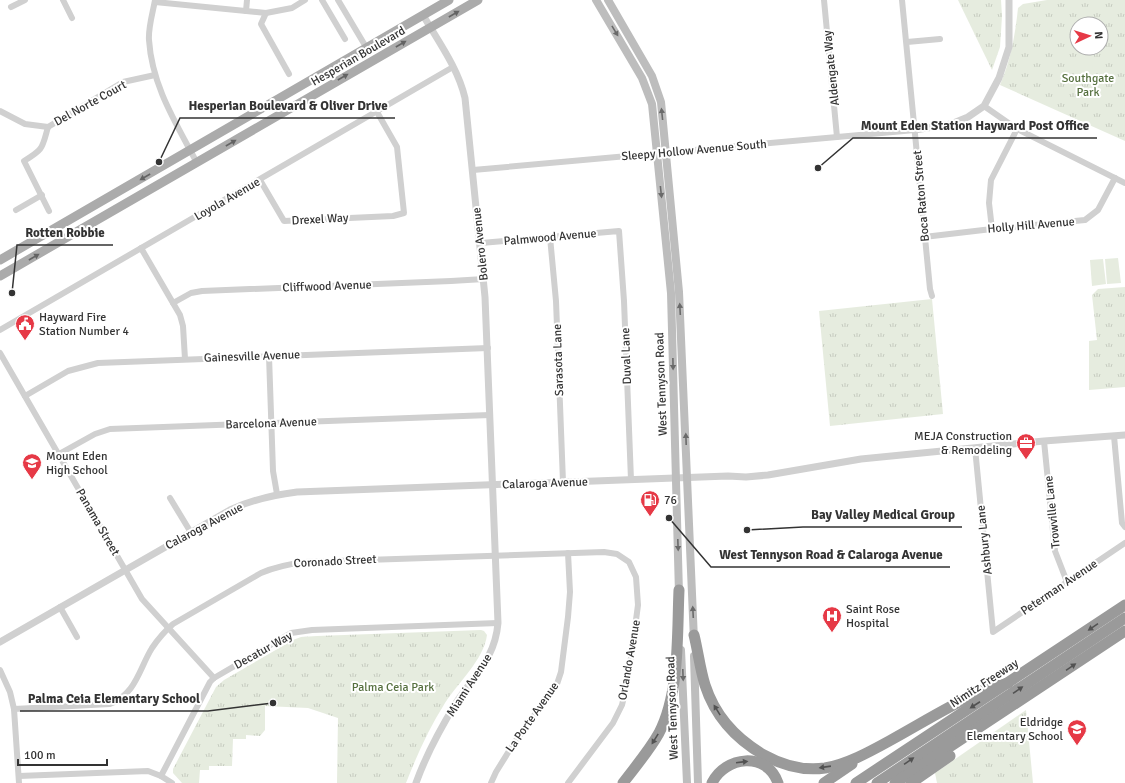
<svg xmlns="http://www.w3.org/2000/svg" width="1125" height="783" font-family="Signika,sans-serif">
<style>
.grass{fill:url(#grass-tufts);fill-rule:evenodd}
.pitch{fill:#e6ecdf}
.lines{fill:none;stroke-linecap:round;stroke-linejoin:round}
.minor{stroke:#d0d0d0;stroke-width:6}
.tertiary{stroke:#d0d0d0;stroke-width:7}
.secondary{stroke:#bdbdbd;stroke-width:8}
.primary{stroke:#ababab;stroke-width:9}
.motorway{stroke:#9a9a9a;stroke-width:11}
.oneway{fill:#636363}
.oneway2{fill:#6a6a6a}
.oneway3{fill:#525252}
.labels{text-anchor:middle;stroke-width:4;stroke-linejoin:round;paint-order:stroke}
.street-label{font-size:12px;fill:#333;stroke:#fff}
.park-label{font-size:12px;fill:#56703f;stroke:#fff}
.poi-label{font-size:12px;fill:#333;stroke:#fff;text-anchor:start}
.leader{fill:none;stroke:#333;stroke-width:1.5}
.callout-dot{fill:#333;stroke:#fff;stroke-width:1.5}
.callout-label{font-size:13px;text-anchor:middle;font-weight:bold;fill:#333;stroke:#fff;stroke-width:4;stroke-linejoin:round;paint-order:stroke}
</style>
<defs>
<pattern id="grass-tufts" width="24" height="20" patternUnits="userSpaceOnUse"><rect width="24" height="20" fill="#e6ecdf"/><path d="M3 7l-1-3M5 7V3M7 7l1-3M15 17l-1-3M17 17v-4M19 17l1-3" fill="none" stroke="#c6cbc0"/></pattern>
</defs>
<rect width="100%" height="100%" fill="#fff"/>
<!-- grass -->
<g class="grass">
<path d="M958,0H1001L1002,16L1000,47L992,70Z"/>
<path d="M1047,0H1125V141L1000,85C1011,59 1015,36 1018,8L1023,4ZM1077,24H1101V48H1077Z"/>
<path d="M1125,287V387L1089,390V341L1097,340L1092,295L1098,289Z"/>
<path d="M932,299L943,414L830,426L819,311Z"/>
<path d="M481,630L484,631L487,635C484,659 458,683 445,703C429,728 417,755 406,783H337L338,718L308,708L265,706V730L260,736L246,735V739H233L232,766H209V770H200L199,783H182L173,773V769L216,687L224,680L293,640L301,637L317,636Z"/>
<path d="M1026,710L1033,783H937L935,773Z"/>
</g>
<!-- pitch -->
<g class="pitch">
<path d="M1092,55L1093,69L1074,70L1073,57Z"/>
<path d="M1118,258L1121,283L1107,284L1105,259Z"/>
<path d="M1103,259L1106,284L1092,286L1090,260Z"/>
</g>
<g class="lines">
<!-- minor -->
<g class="minor">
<path d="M63,0L72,18"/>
<path d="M155,0C153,12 148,28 149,40C152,86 176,123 197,163"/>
<path d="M322,0L345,39"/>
<path d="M338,0L366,47"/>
<path d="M824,0L837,137"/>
<path d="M902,0L930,289L932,296"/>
<path d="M155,2L266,13L292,8L305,0"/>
<path d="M11,7L25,0"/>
<path d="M246,11L247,0"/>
<path d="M266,13L261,24L289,74"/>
<path d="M907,42L940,39"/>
<path d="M984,106L1017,129L1125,183"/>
<path d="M0,111L25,124L48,127"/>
<path d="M48,127L123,82L155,75"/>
<path d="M48,127C42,148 44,149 24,161L49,211"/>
<path d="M473,170L915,130"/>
<path d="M260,180L284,221L393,216L404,213L397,147L377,112"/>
<path d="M16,210L42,195"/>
<path d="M992,229L989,203L991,180L1017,129"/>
<path d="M550,237L556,301L563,482"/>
<path d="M924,237L992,229L1085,220L1098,210L1115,178"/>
<path d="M481,243L619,231L624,301L631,480"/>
<path d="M141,248L180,315L183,326L185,359"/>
<path d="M173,303L191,293L202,291L451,281L484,279"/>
<path d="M0,330L453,67"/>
<path d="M0,353L142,599L214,678"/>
<path d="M269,356L273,471L277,494"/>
<path d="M25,396L68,371L98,363L488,348"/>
<path d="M1114,436L1122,523L1125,527"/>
<path d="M1044,441L1055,551L1067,582"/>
<path d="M975,448L993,632L1125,543"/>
<path d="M59,454L95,434L110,429L490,415"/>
<path d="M170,498L190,531"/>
<path d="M60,607L77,637"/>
<path d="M0,670L10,692L14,709L19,783"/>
<path d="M14,709L110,704C136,694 139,669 152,648C158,639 165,631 173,624L261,573C275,567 289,564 305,562L604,552L617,554L629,562L636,577L638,605L628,680L622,705L613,723L568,783"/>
<path d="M19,776L148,771L161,776L172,783"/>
<path d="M161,776L210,682L214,678L291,633L312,630L498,623"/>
<path d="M491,783L496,772L514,743L557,684L561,672L568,617L570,592L568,553"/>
</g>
<!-- tertiary -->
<g class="tertiary">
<path d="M915,130L951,124L968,117L984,106L999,78L1009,47V0"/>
<path d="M0,642L230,510C251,500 273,495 297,492L728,476L746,477L768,475L861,459L1044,441L1125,435"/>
<path d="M416,783C426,755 440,729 456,703C474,675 495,659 498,623L485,297L465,98C458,68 438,41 423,15"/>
</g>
<!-- secondary -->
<g class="secondary">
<path d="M596,0L642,78L652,104L671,293L679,594"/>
<path d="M608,0L652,76L661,102L679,292L694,640"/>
<path d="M681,650L687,783"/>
<path d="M694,656L698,783"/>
</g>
<!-- primary -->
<g class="primary">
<path d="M0,260L449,0"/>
<path d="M0,276L478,0"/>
</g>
<!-- motorway -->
<g class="motorway">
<path d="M694,635C698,651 700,669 705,685C715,716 736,739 764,755C782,765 804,771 825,768C848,764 871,751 891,740C920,724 949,706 979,692C988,687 999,686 1008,683"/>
<path d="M623,783C635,767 649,751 659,733C680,693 677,634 679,590"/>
<path d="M712,783C725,756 767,751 778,783"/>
<path d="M824,783L852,764"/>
<path d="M856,783L1125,605"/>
<path d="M877,783L1125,618"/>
<path d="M895,783L1125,631"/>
<path d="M911,783L950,756"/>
</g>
</g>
<!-- one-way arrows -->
<defs><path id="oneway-solid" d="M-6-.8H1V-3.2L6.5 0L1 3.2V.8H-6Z"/></defs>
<g class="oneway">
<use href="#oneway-solid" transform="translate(454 14) rotate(-30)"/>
<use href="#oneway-solid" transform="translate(401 44) rotate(-30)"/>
<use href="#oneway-solid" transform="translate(343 77) rotate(-30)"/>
<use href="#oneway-solid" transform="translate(231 143) rotate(-30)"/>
<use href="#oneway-solid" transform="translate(145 177) rotate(150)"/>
<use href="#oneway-solid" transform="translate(34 257) rotate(-30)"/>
</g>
<g class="oneway2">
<use href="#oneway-solid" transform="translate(615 31) rotate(59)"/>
<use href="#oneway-solid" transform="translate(662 114) rotate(-96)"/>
<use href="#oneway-solid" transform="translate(661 192) rotate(84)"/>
<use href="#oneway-solid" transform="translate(680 309) rotate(-93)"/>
<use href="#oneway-solid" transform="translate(673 364) rotate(89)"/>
<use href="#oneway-solid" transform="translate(686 439) rotate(-92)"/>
<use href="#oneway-solid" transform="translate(678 545) rotate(88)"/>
<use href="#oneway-solid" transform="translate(693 612) rotate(-93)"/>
<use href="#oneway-solid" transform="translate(683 675) rotate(88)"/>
</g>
<g class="oneway3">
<use href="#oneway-solid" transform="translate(1093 627) rotate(146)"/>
<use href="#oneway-solid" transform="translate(1071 667) rotate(-34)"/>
<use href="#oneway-solid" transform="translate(1018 690) rotate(-34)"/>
<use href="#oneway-solid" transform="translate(975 705) rotate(147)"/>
<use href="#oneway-solid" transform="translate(717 710) rotate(-122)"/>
<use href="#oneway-solid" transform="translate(655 739) rotate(122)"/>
<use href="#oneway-solid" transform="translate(909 761) rotate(-34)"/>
<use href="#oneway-solid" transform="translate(742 762) rotate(-7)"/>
<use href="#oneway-solid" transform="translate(825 767) rotate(172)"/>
</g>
<!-- icons -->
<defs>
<g id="civic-pin" transform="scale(1)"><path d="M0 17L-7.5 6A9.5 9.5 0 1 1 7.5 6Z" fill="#e63946" stroke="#fff"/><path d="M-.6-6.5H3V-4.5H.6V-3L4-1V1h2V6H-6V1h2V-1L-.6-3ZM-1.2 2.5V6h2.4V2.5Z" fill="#fff"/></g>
<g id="office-pin" transform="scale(1)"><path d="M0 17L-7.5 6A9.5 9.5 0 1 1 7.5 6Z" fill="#e63946" stroke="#fff"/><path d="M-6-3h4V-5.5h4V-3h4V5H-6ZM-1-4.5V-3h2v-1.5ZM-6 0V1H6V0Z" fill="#fff"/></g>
<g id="school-pin" transform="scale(1)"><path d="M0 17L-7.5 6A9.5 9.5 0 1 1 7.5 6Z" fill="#e63946" stroke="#fff"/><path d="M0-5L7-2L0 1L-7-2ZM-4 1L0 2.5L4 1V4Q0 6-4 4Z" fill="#fff"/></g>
<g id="fuel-pin" transform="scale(1)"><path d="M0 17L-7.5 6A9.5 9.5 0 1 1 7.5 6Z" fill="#e63946" stroke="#fff"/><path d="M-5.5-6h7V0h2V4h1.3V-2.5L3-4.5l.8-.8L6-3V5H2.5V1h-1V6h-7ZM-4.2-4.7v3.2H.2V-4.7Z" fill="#fff"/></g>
<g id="hospital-pin" transform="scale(1)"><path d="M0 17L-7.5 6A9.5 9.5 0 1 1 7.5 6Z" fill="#e63946" stroke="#fff"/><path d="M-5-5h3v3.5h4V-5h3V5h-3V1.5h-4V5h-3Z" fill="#fff"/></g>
</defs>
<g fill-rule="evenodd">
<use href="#civic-pin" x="25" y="324"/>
<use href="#office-pin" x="1026" y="443"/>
<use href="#school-pin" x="32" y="463"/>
<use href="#fuel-pin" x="650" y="500"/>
<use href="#hospital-pin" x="832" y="616"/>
<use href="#school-pin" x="1077" y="729"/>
</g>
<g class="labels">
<!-- street labels -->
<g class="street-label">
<text transform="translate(358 56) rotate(-30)" y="4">Hesperian Boulevard</text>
<text transform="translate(831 68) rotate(-96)" y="4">Aldengate Way</text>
<text transform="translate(90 103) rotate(-29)" y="4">Del Norte Court</text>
<text transform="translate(694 150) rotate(-5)" y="4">Sleepy Hollow Avenue South</text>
<text transform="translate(921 196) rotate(-95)" y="4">Boca Raton Street</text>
<text transform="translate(227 199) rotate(-30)" y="4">Loyola Avenue</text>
<text transform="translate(320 219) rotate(-3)" y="4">Drexel Way</text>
<text transform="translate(1031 225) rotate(-5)" y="4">Holly Hill Avenue</text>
<text transform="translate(550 237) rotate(-5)" y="4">Palmwood Avenue</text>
<text transform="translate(480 244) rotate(-96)" y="4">Bolero Avenue</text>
<text transform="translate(327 286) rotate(-2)" y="4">Cliffwood Avenue</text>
<text transform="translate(252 356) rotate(-2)" y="4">Gainesville Avenue</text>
<text transform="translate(626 356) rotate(-92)" y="4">Duval Lane</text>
<text transform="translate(558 360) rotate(-92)" y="4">Sarasota Lane</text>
<text transform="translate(661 384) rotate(-92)" y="4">West Tennyson Road</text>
<text transform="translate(271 423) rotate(-2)" y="4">Barcelona Avenue</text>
<text transform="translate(545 483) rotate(-2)" y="4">Calaroga Avenue</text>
<text transform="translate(1052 512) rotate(-96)" y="4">Trowville Lane</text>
<text transform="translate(98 522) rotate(60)" y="4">Panama Street</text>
<text transform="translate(204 526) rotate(-28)" y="4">Calaroga Avenue</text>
<text transform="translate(984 540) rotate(-96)" y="4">Ashbury Lane</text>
<text transform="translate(335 561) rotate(-3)" y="4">Coronado Street</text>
<text transform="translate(1059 587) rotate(-34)" y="4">Peterman Avenue</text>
<text transform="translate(263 650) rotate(-29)" y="4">Decatur Way</text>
<text transform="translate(629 660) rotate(-80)" y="4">Orlando Avenue</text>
<text transform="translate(984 683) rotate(-33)" y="4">Nimitz Freeway</text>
<text transform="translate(469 685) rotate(-57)" y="4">Miami Avenue</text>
<text transform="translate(672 708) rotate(-92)" y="4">West Tennyson Road</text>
<text transform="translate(532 717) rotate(-55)" y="4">La Porte Avenue</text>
</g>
<!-- park labels -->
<g class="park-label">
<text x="1088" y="82">Southgate<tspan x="1088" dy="14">Park</tspan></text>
<text x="393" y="691">Palma Ceia Park</text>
</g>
<!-- poi labels -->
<g class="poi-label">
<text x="39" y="321">Hayward Fire<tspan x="39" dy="14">Station Number 4</tspan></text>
<text x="1012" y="440" text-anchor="end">MEJA Construction<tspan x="1012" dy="14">&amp; Remodeling</tspan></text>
<text x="46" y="460">Mount Eden<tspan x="46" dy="14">High School</tspan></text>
<text x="664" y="504">76</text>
<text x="846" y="613">Saint Rose<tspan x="846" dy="14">Hospital</tspan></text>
<text x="1063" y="726" text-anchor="end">Eldridge<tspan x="1063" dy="14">Elementary School</tspan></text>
</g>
</g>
<!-- callouts -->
<path class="leader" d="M159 162L180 118H395M818 168L853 138H1097M12 293L17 245H113M747 530L803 527H962M669 518L711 567H950M273 703L208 711H20"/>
<g class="callout-dot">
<circle cx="159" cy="162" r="4"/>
<circle cx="818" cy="168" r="4"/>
<circle cx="12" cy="293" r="4"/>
<circle cx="747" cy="530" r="4"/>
<circle cx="669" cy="518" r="4"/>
<circle cx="273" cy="703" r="4"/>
</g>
<g class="callout-label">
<text x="288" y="110">Hesperian Boulevard &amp; Oliver Drive</text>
<text x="975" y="130">Mount Eden Station Hayward Post Office</text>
<text x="65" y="237">Rotten Robbie</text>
<text x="883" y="519">Bay Valley Medical Group</text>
<text x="831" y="559">West Tennyson Road &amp; Calaroga Avenue</text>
<text x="114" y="703">Palma Ceia Elementary School</text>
</g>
<!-- north arrow -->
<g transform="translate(1089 36) rotate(86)"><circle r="19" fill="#ffffff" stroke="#adadad"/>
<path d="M0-3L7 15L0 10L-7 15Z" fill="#e63946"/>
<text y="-6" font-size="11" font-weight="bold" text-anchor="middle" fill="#333333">N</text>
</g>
<!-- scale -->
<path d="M18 759v6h89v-6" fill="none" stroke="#333333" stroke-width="2"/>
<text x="24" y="759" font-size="12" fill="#333333" stroke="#ffffff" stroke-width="3" paint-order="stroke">100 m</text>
</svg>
